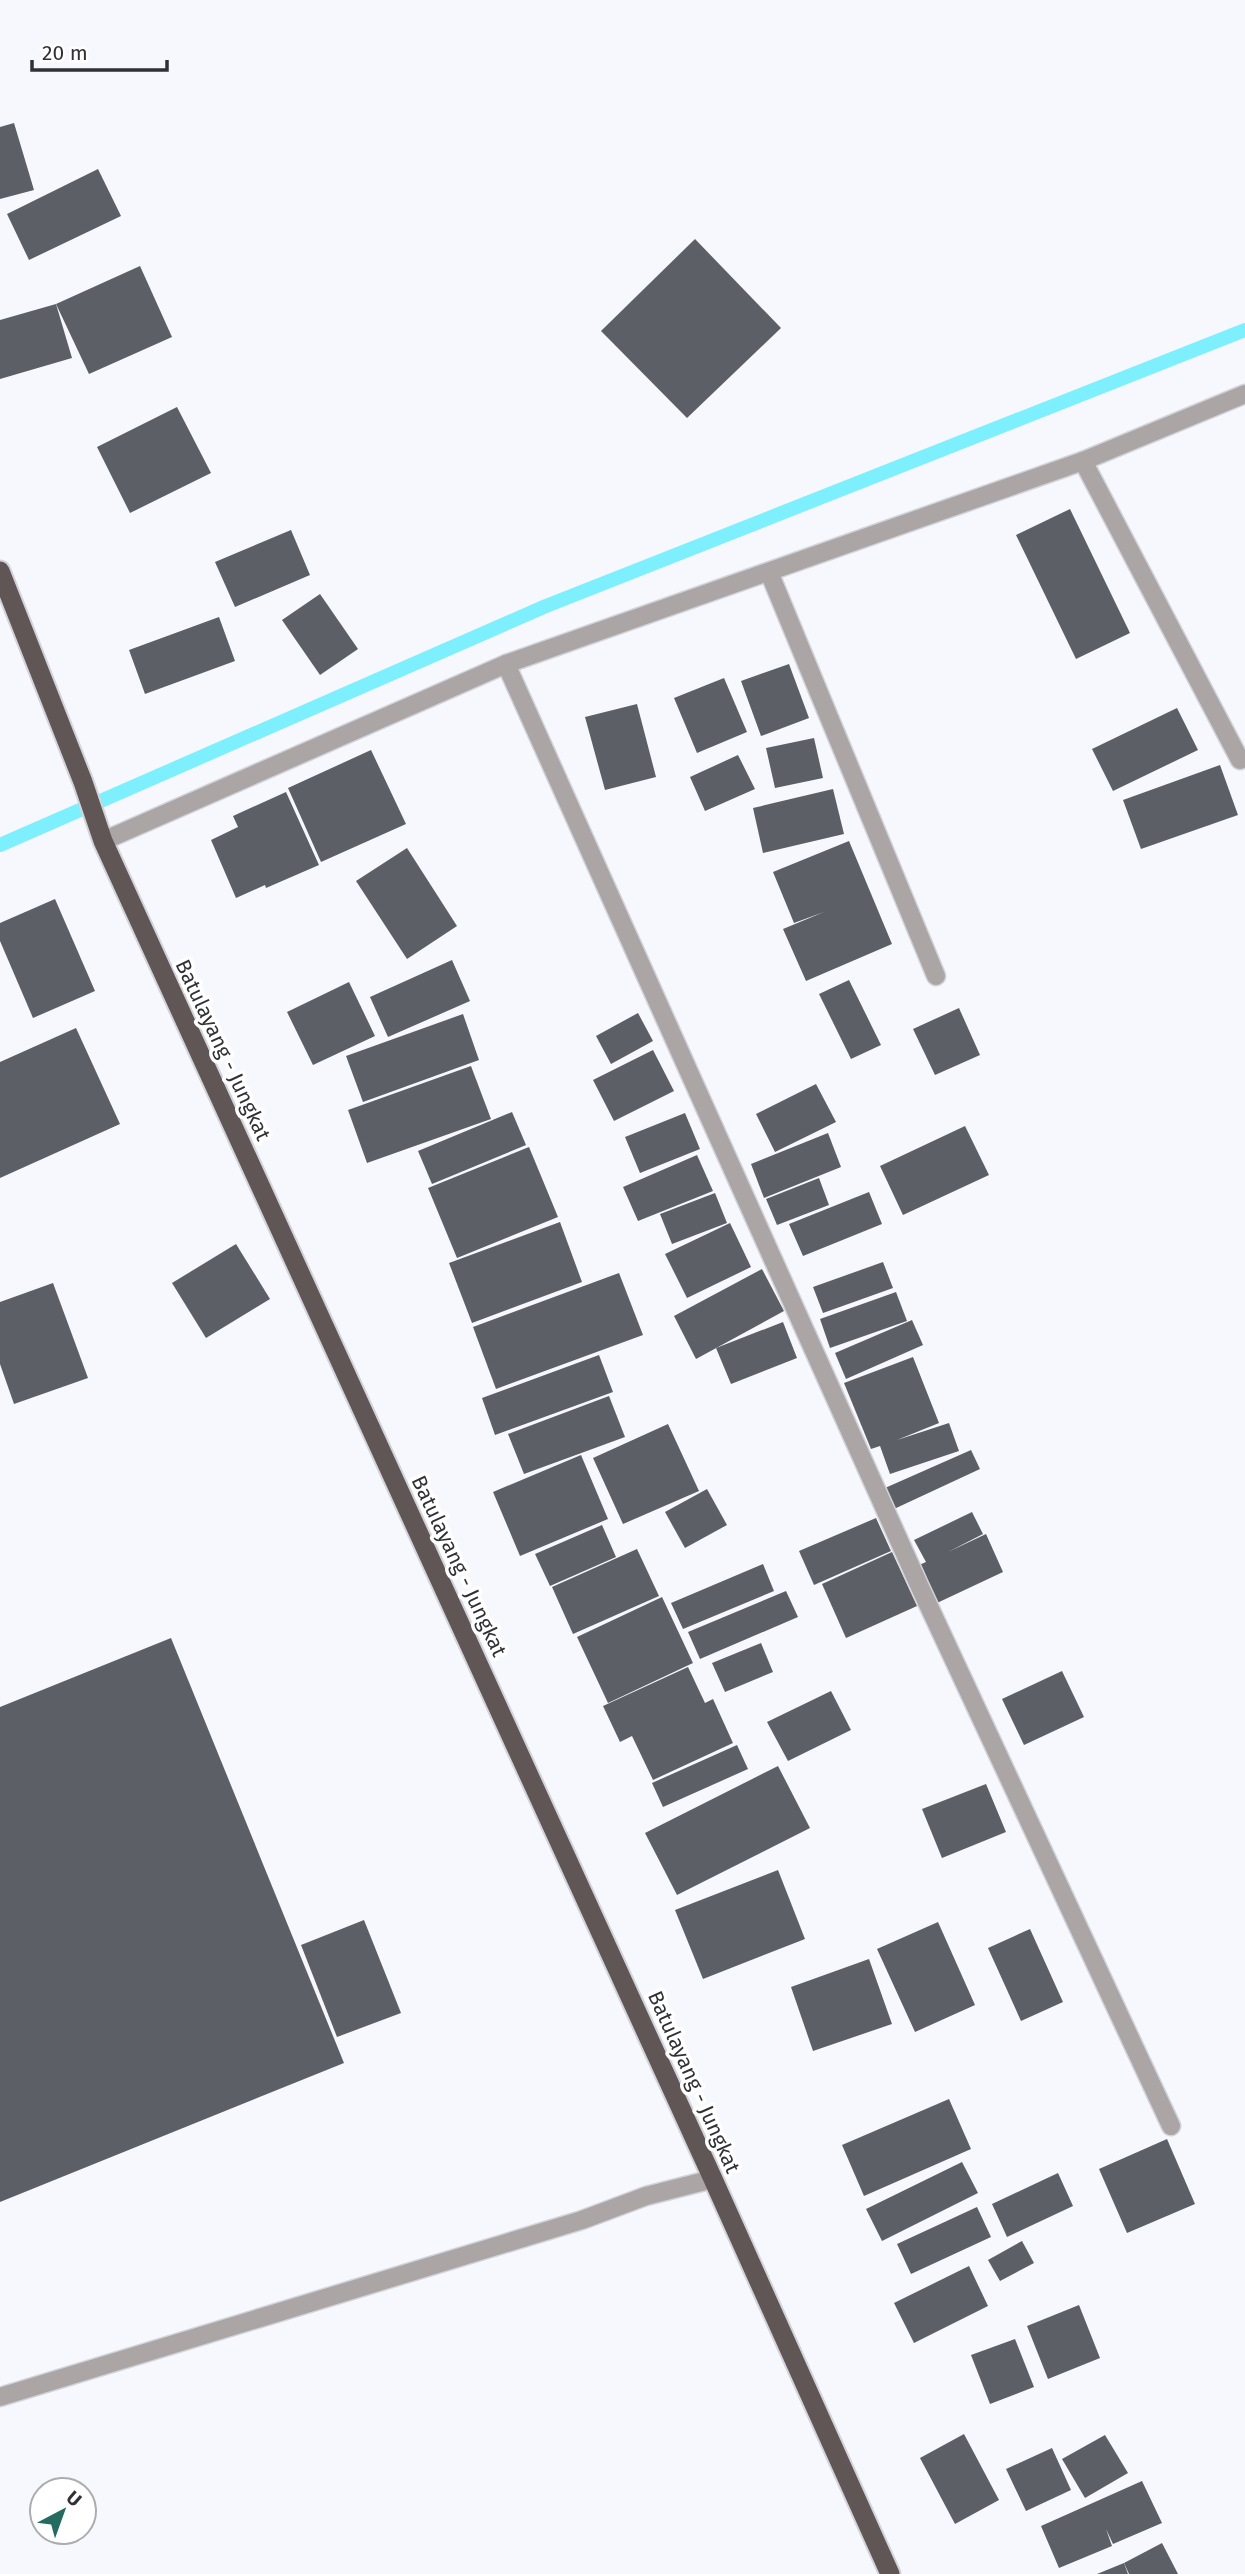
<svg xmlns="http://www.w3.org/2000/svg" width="1245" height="2574" font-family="'Fira Sans',sans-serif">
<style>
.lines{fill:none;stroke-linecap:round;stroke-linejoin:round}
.stream{stroke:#7eeffd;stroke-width:14}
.building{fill:#5d5f67}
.service-casing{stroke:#d2d4da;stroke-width:21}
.minor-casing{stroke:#d2d4da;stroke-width:21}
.trunk-casing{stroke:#d2d4da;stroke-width:23}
.service{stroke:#aba5a5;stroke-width:18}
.minor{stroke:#aba5a5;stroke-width:18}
.trunk{stroke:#605655;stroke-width:19}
.labels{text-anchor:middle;stroke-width:7;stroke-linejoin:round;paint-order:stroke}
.street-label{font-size:21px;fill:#303135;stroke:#fff}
</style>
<rect width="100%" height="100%" fill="#f6f8fe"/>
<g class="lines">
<!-- stream -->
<path class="stream" d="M0,845L546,606L1245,330"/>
</g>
<!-- building -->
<g class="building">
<path d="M14,123L34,190L0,199V127Z"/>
<path d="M98,169L121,216L29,260L7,214Z"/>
<path d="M695,239L781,328L687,418L601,331Z"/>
<path d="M140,266L172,337L89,374L56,304Z"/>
<path d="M56,304L72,358L0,379V320Z"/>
<path d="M177,407L211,473L130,513L97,447Z"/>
<path d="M1070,509L1130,633L1076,659L1016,535Z"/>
<path d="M291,530L310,575L235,607L215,562Z"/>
<path d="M320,594L358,649L320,675L282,620Z"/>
<path d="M219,617L235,661L145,694L129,650Z"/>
<path d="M789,664L809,718L761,736L741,681Z"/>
<path d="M724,678L747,732L697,753L674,698Z"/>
<path d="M637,704L656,777L605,790L585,717Z"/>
<path d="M1177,708L1198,750L1113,791L1092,749Z"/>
<path d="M814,738L823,778L775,788L766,748Z"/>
<path d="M371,750L406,824L321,862L288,788Z"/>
<path d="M738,755L755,789L705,811L690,777Z"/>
<path d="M1220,765L1238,815L1141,849L1123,800Z"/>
<path d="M833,789L844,834L763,853L753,808Z"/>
<path d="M286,792L319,865L266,888L265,885L236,898L211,840L238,827L233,816Z"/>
<path d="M849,841L892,944L806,981L783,929L824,912L794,923L773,872Z"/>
<path d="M407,848L457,926L407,959L356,881Z"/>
<path d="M55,899L95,991L33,1018L0,941V923Z"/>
<path d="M452,960L470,1001L388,1037L370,997Z"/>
<path d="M849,980L881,1045L851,1059L819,994Z"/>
<path d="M349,982L375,1036L313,1065L287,1012Z"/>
<path d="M959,1008L980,1055L935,1075L913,1029Z"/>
<path d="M638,1013L653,1041L611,1064L596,1036Z"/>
<path d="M463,1014L479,1060L363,1102L346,1056Z"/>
<path d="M76,1028L120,1124L0,1178V1062Z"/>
<path d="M653,1050L674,1091L614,1121L593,1080Z"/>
<path d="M471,1066L491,1119L367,1163L348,1110Z"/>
<path d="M816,1084L836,1122L775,1152L756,1114Z"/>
<path d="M512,1112L526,1145L432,1184L418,1151Z"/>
<path d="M685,1113L700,1149L640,1173L625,1137Z"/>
<path d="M965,1126L989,1175L903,1215L880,1166Z"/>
<path d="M828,1133L841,1167L764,1198L751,1164Z"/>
<path d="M529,1147L558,1217L457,1258L428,1188Z"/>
<path d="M697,1155L713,1191L638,1221L623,1187Z"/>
<path d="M819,1178L829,1205L777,1225L766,1199Z"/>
<path d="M869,1192L882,1224L803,1256L789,1224Z"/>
<path d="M715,1193L727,1223L672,1244L660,1214Z"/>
<path d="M560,1222L582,1282L472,1323L449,1263Z"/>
<path d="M730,1223L751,1267L687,1298L665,1254Z"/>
<path d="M236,1244L270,1299L206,1338L172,1283Z"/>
<path d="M883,1262L893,1288L823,1313L813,1287Z"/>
<path d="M762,1269L784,1311L696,1359L674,1316Z"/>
<path d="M619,1273L643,1335L496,1389L473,1327Z"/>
<path d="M53,1283L88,1378L14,1404L0,1364V1302Z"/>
<path d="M896,1292L907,1321L830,1348L820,1319Z"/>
<path d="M912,1320L923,1345L846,1379L835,1353Z"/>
<path d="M783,1322L797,1358L731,1384L716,1348Z"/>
<path d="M599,1355L613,1392L495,1435L482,1398Z"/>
<path d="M913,1357L939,1423L897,1440L949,1423L959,1451L890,1474L880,1446L871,1449L844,1383Z"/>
<path d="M609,1396L625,1437L524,1474L508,1434Z"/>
<path d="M668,1424L699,1491L623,1524L593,1458Z"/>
<path d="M971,1450L980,1469L894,1509L885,1488Z"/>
<path d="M581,1455L608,1519L520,1556L493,1492Z"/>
<path d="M707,1489L727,1525L685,1548L665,1512Z"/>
<path d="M972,1512L983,1534L948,1552L986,1534L1003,1572L937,1603L919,1565L926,1562L914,1540Z"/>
<path d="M876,1518L891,1551L814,1585L799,1551Z"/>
<path d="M602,1525L616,1557L550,1586L535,1554Z"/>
<path d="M637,1549L659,1596L573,1634L552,1587Z"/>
<path d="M892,1552L917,1606L846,1638L822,1584Z"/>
<path d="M763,1564L774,1591L683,1629L671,1603Z"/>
<path d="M786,1591L798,1617L700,1659L688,1632Z"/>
<path d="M662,1597L693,1663L608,1703L577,1637Z"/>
<path d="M171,1638L344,2063L0,2202V1707Z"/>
<path d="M761,1643L773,1672L725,1692L712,1663Z"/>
<path d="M688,1667L705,1703L713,1699L733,1743L653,1780L632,1736L620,1742L603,1706Z"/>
<path d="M1062,1671L1084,1717L1024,1745L1002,1699Z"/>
<path d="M831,1691L851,1730L788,1761L767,1722Z"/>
<path d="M737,1745L748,1769L663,1807L652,1783Z"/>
<path d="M778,1766L810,1828L677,1895L645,1833Z"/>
<path d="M986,1784L1006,1832L942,1858L922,1809Z"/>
<path d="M778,1870L805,1939L703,1979L675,1910Z"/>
<path d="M364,1920L401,2013L337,2037L301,1945Z"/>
<path d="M938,1922L975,2005L915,2032L877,1949Z"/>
<path d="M1030,1929L1063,2002L1021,2021L988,1948Z"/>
<path d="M869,1959L892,2024L813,2051L791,1987Z"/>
<path d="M949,2099L971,2149L864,2196L842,2145Z"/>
<path d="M1167,2139L1195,2204L1127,2233L1099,2169Z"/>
<path d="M962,2162L978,2193L882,2241L866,2209Z"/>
<path d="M1058,2173L1073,2206L1007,2237L992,2204Z"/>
<path d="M977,2207L991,2237L911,2274L897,2244Z"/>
<path d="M1022,2241L1034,2263L1000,2281L988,2260Z"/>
<path d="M969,2266L988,2306L914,2343L894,2303Z"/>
<path d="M1079,2305L1100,2358L1048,2379L1027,2326Z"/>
<path d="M1015,2339L1034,2387L990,2404L971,2355Z"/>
<path d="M964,2434L999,2500L955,2524L920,2458Z"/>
<path d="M1105,2435L1128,2473L1085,2498L1062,2459Z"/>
<path d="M1052,2448L1071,2490L1026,2511L1006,2469Z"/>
<path d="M1142,2481L1162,2523L1113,2544L1106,2529L1112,2546L1059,2568L1041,2526Z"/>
<path d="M1162,2543L1178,2574H1129L1124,2563Z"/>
<path d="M1124,2563L1128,2574H1097Z"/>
</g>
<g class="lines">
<!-- service casing -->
<g class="service-casing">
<path id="service" d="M0,2397L582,2220L646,2196L713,2179"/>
</g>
<!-- minor casing -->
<g class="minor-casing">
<g id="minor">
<path d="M1083,461L1240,760"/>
<path d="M769,572L936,976"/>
<path d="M506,664L919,1585L1171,2126"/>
<path d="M103,841L506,664L1083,461L1245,394"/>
</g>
</g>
<!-- trunk casing -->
<g class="trunk-casing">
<path id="trunk" d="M0,571L83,782L103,841L713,2179L890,2574"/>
</g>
<!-- service -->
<use href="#service" class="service"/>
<!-- minor -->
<use href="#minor" class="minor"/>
<!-- trunk -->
<use href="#trunk" class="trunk"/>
</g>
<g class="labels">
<!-- street labels -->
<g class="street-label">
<text transform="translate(223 1050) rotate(65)" y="7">Batulayang - Jungkat</text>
<text transform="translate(459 1566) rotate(65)" y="7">Batulayang - Jungkat</text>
<text transform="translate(694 2082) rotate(66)" y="7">Batulayang - Jungkat</text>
</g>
</g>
<!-- north arrow -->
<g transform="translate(63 2511) rotate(41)"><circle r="33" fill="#ffffff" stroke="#acadae" stroke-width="2"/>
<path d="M0-5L12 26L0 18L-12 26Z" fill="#256b60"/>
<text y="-10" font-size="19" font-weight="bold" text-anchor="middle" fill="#303135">U</text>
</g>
<!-- scale -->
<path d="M32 60v10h135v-10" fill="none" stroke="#303135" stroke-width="3.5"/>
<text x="42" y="60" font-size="21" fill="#303135" stroke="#ffffff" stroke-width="5" paint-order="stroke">20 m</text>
</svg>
